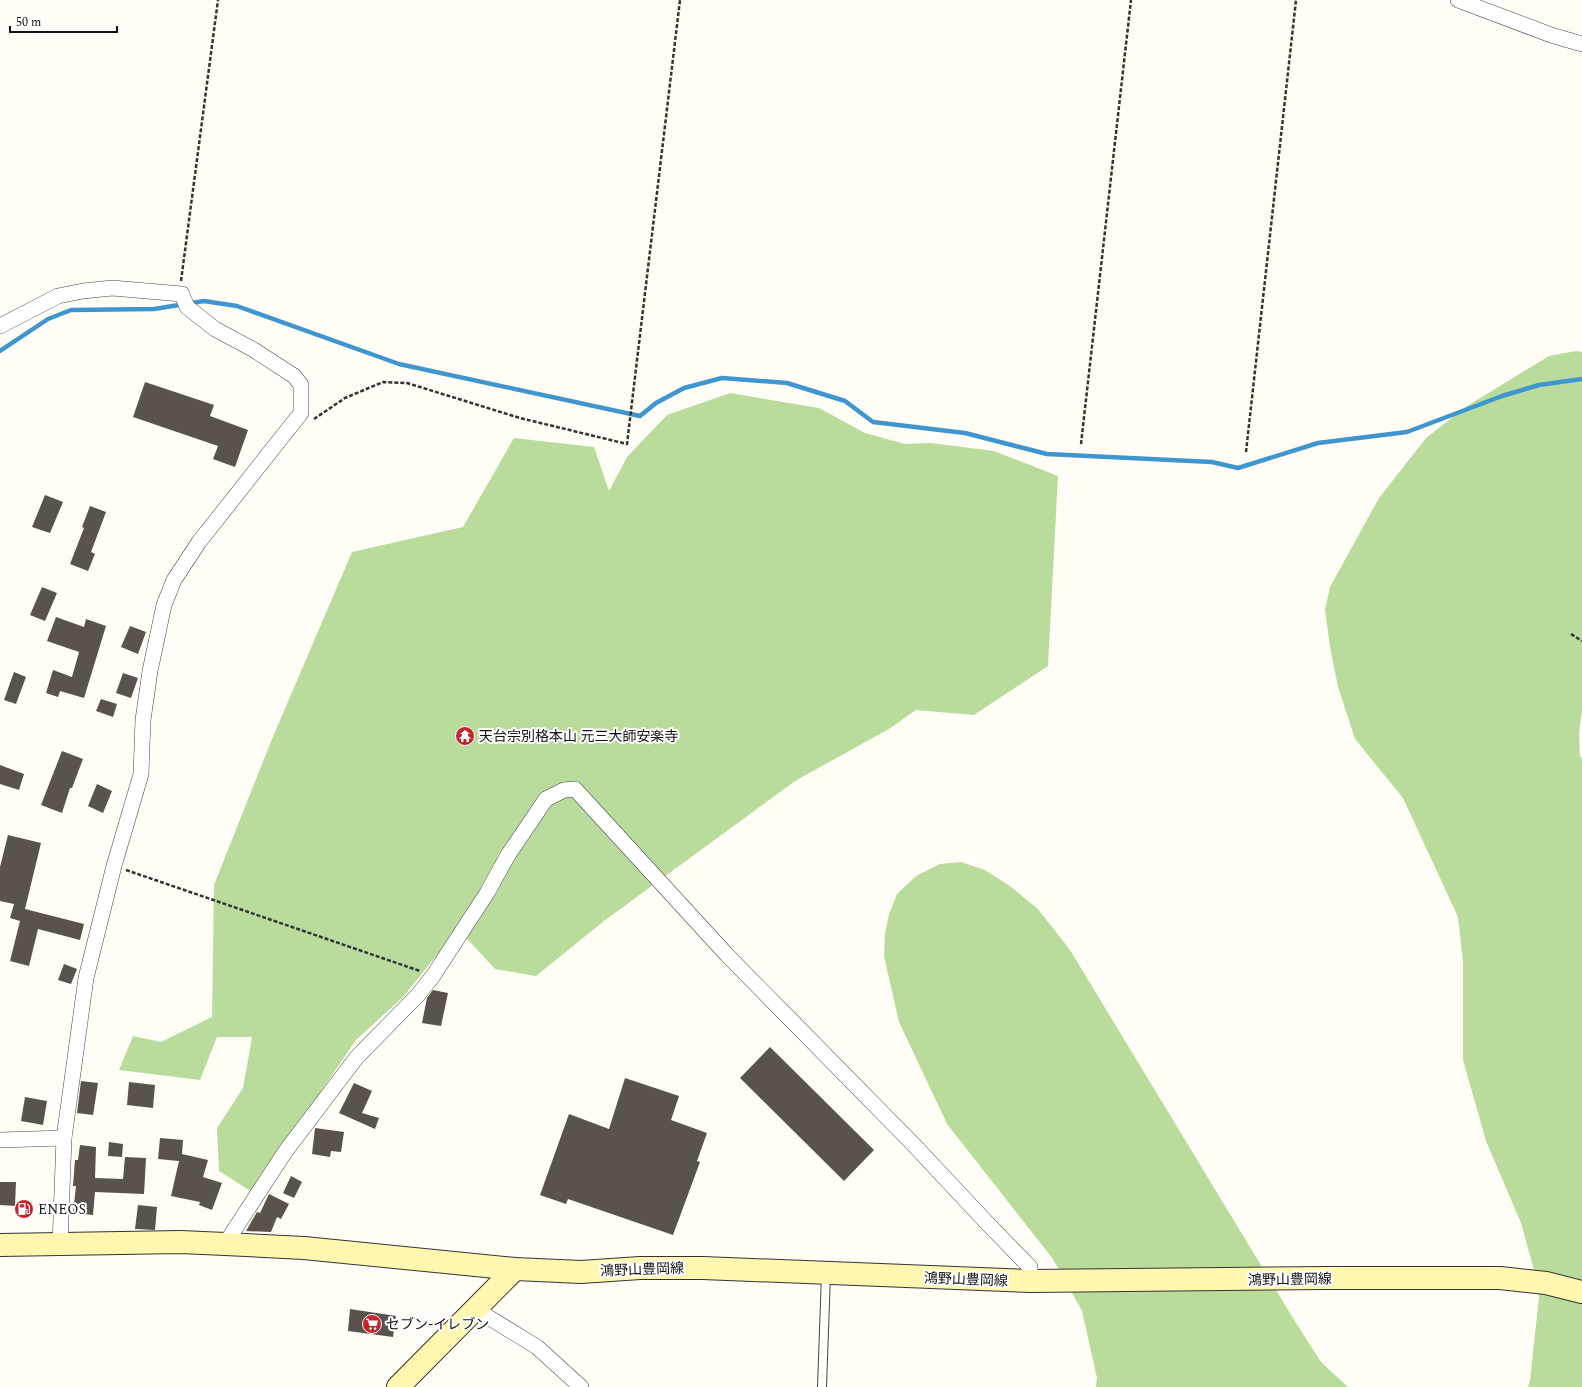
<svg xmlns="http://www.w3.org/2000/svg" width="1582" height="1387" font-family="Spectral,'Noto Sans JP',serif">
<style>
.forest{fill:#b9dc9c}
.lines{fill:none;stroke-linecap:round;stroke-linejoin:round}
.stream{stroke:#3f96cf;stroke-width:4.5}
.building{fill:#5a524d}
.lane-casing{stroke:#444;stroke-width:10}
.street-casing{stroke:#444;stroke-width:16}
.secondary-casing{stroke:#333;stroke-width:24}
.path{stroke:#333;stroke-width:2.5;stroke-dasharray:4 2;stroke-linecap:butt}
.lane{stroke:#fff;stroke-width:8}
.street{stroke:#fff;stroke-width:15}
.secondary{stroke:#fff6b0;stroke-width:22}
.labels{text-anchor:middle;stroke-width:4;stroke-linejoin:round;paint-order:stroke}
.poi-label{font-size:14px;fill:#111;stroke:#fff;text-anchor:start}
.street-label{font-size:14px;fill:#111;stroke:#fff}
</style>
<rect width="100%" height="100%" fill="#fffdf5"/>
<!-- forest -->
<g class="forest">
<path d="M1576,351L1582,352V710L1579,734L1580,756L1582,758V1387H1528L1530,1380L1539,1297L1538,1275L1534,1270L1521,1223L1486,1141L1463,1060V962L1458,917L1403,798L1355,739L1338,687L1330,647L1325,610L1330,587L1379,498L1426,438L1467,406L1549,356Z"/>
<path d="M730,393L819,408L865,433L905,444L931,443L994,451L1058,476L1048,666L974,715L916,710L889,729L795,781L604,921L536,976L495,969L458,929L403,997L356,1040L252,1192L219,1171L217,1128L243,1088L252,1037H217L200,1080L119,1070L133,1036L161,1042L212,1017L214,885L272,739L352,552L463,527L514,438L594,447L609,491L627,457L667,415Z"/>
<path d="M961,862L985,870L1010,886L1038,909L1070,950L1296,1323L1321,1362L1348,1387H1096L1097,1378L1082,1311L1053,1259L947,1124L899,1022L884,956L885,934L889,914L897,894L916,876L940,864Z"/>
</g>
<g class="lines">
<!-- stream -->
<path class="stream" d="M0,351L48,319L71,310L154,309L204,301L237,306L399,364L640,416L656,403L684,388L722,378L787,383L845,401L873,422L965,433L1047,454L1212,462L1238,468L1318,443L1407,432L1502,396L1539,385L1582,379"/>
</g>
<!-- building -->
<g class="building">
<path d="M145,382L214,405L210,416L248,430L235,467L213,459L218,446L133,417Z"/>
<path d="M45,495L63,502L50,533L32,527Z"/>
<path d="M90,506L106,512L91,552L95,554L88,571L70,564L84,528L82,527Z"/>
<path d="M42,587L57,593L45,621L30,615Z"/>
<path d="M56,617L84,627L86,619L106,626L84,698L60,691L58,697L46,693L53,670L72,677L79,652L47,641Z"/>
<path d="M130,626L146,632L138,654L121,647Z"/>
<path d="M14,672L26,677L16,704L4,700Z"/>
<path d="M123,673L138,678L131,698L116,693Z"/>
<path d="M101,699L117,704L113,717L96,711Z"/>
<path d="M62,751L83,759L72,788H70L62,813L41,805Z"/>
<path d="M0,765L24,774L19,790L0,784Z"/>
<path d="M97,784L112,791L103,813L88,806Z"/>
<path d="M8,835L41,843L25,909L84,924L80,940L38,929L29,966L10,961L20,921L10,918L14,904L0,901V867Z"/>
<path d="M64,964L77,969L71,984L58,980Z"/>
<path d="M433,990L448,993L441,1026L422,1023L427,998Z"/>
<path d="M770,1047L874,1150L844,1181L740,1078Z"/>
<path d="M625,1078L679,1096L671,1120L707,1133L697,1161L700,1162L673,1235L568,1199L566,1204L540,1195L569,1114L609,1129Z"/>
<path d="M81,1081L98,1083L93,1115L77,1113Z"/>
<path d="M129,1082L155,1085L153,1108L127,1105Z"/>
<path d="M354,1083L372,1091L362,1113L379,1118L375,1129L339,1113Z"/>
<path d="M25,1097L47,1101L43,1125L21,1121Z"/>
<path d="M315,1128L344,1132L341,1152L331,1151L330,1157L312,1154Z"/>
<path d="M160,1138L183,1140L182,1154L208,1160L203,1177L222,1183L212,1210L199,1205L200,1202L171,1196L179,1161L158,1159Z"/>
<path d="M109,1142L123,1144L122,1157L108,1156Z"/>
<path d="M80,1145L96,1147L95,1178L123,1179L125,1157L146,1158L144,1194L95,1192L93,1215L73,1213L76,1186H73L75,1160H78Z"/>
<path d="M291,1176L302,1182L294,1198L283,1193Z"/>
<path d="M0,1182H16L15,1206L0,1205Z"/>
<path d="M269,1194L289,1204L281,1219L277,1217L271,1232L246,1231L257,1212L260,1213Z"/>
<path d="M138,1205L157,1207L155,1230L135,1229Z"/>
<path d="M350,1309L396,1316L393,1337L348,1331Z"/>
</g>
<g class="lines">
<!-- lane casing -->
<g class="lane-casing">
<path id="lane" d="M822,1387L826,1274"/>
</g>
<!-- street casing -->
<g class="street-casing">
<g id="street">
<path d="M1458,0L1551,35L1582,44"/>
<path d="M0,326L58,296L83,291L112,288L182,294L187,307L215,329L254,350L294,376L301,385V413L199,542L174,580L164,605L150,671L143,720L141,774L114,866L86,978L64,1138L60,1244"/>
<path d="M0,1140L64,1138"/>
<path d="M225,1244L285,1152L357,1057L417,996L433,976L487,893L508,855L546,799L564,790L575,789L727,955L913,1144L988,1224L1030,1267L1031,1281"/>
<path d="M475,1309L537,1347L581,1387"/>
</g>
</g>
<!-- secondary casing -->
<g class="secondary-casing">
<g id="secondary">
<path d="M0,1245L181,1242L225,1244L304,1248L515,1269L581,1272L640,1268H703L1031,1281L1325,1278H1500L1546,1283L1582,1292"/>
<path d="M398,1387L515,1269"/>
</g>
</g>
<!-- path -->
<g class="path">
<path d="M181,281L218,0"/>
<path d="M314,419L345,398L383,382L407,383L520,418L627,444L680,0"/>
<path d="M1081,444L1131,0"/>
<path d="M1246,452L1296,0"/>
<path d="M1571,634L1582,641"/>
<path d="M126,870L420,971"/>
</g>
<!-- lane -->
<use href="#lane" class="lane"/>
<!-- street -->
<use href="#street" class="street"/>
<!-- secondary -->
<use href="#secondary" class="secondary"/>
</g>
<!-- icons -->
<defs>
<g id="temple-disc" transform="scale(1)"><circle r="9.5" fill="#c4262e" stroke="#fff"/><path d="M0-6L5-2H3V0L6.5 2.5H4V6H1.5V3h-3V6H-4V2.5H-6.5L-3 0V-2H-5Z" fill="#fff"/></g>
<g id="fuel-disc" transform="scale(1)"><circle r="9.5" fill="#c4262e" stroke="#fff"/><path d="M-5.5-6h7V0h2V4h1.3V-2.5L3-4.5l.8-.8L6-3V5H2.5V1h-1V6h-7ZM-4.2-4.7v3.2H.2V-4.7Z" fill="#fff"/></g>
<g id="supermarket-disc" transform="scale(1)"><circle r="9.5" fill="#c4262e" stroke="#fff"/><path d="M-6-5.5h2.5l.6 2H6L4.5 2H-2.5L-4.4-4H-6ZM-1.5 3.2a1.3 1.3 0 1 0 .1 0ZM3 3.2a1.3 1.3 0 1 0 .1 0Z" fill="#fff"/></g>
</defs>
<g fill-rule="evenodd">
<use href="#temple-disc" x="465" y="736"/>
<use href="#fuel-disc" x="24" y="1209"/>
<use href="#supermarket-disc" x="372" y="1324"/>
</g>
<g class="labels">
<!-- poi labels -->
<g class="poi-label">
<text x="479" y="741">天台宗別格本山 元三大師安楽寺</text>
<text x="38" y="1214">ENEOS</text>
<text x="386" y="1329">セブン-イレブン</text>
</g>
<!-- street labels -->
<g class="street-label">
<text transform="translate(642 1269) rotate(-2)" y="5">鴻野山豊岡線</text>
<text transform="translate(966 1279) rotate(2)" y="5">鴻野山豊岡線</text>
<text transform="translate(1290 1279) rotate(-1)" y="5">鴻野山豊岡線</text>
</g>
</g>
<!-- scale -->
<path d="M10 26v6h107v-6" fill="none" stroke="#111111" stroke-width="2"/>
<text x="16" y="26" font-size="12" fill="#111111" stroke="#ffffff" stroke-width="3" paint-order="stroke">50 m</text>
</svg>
